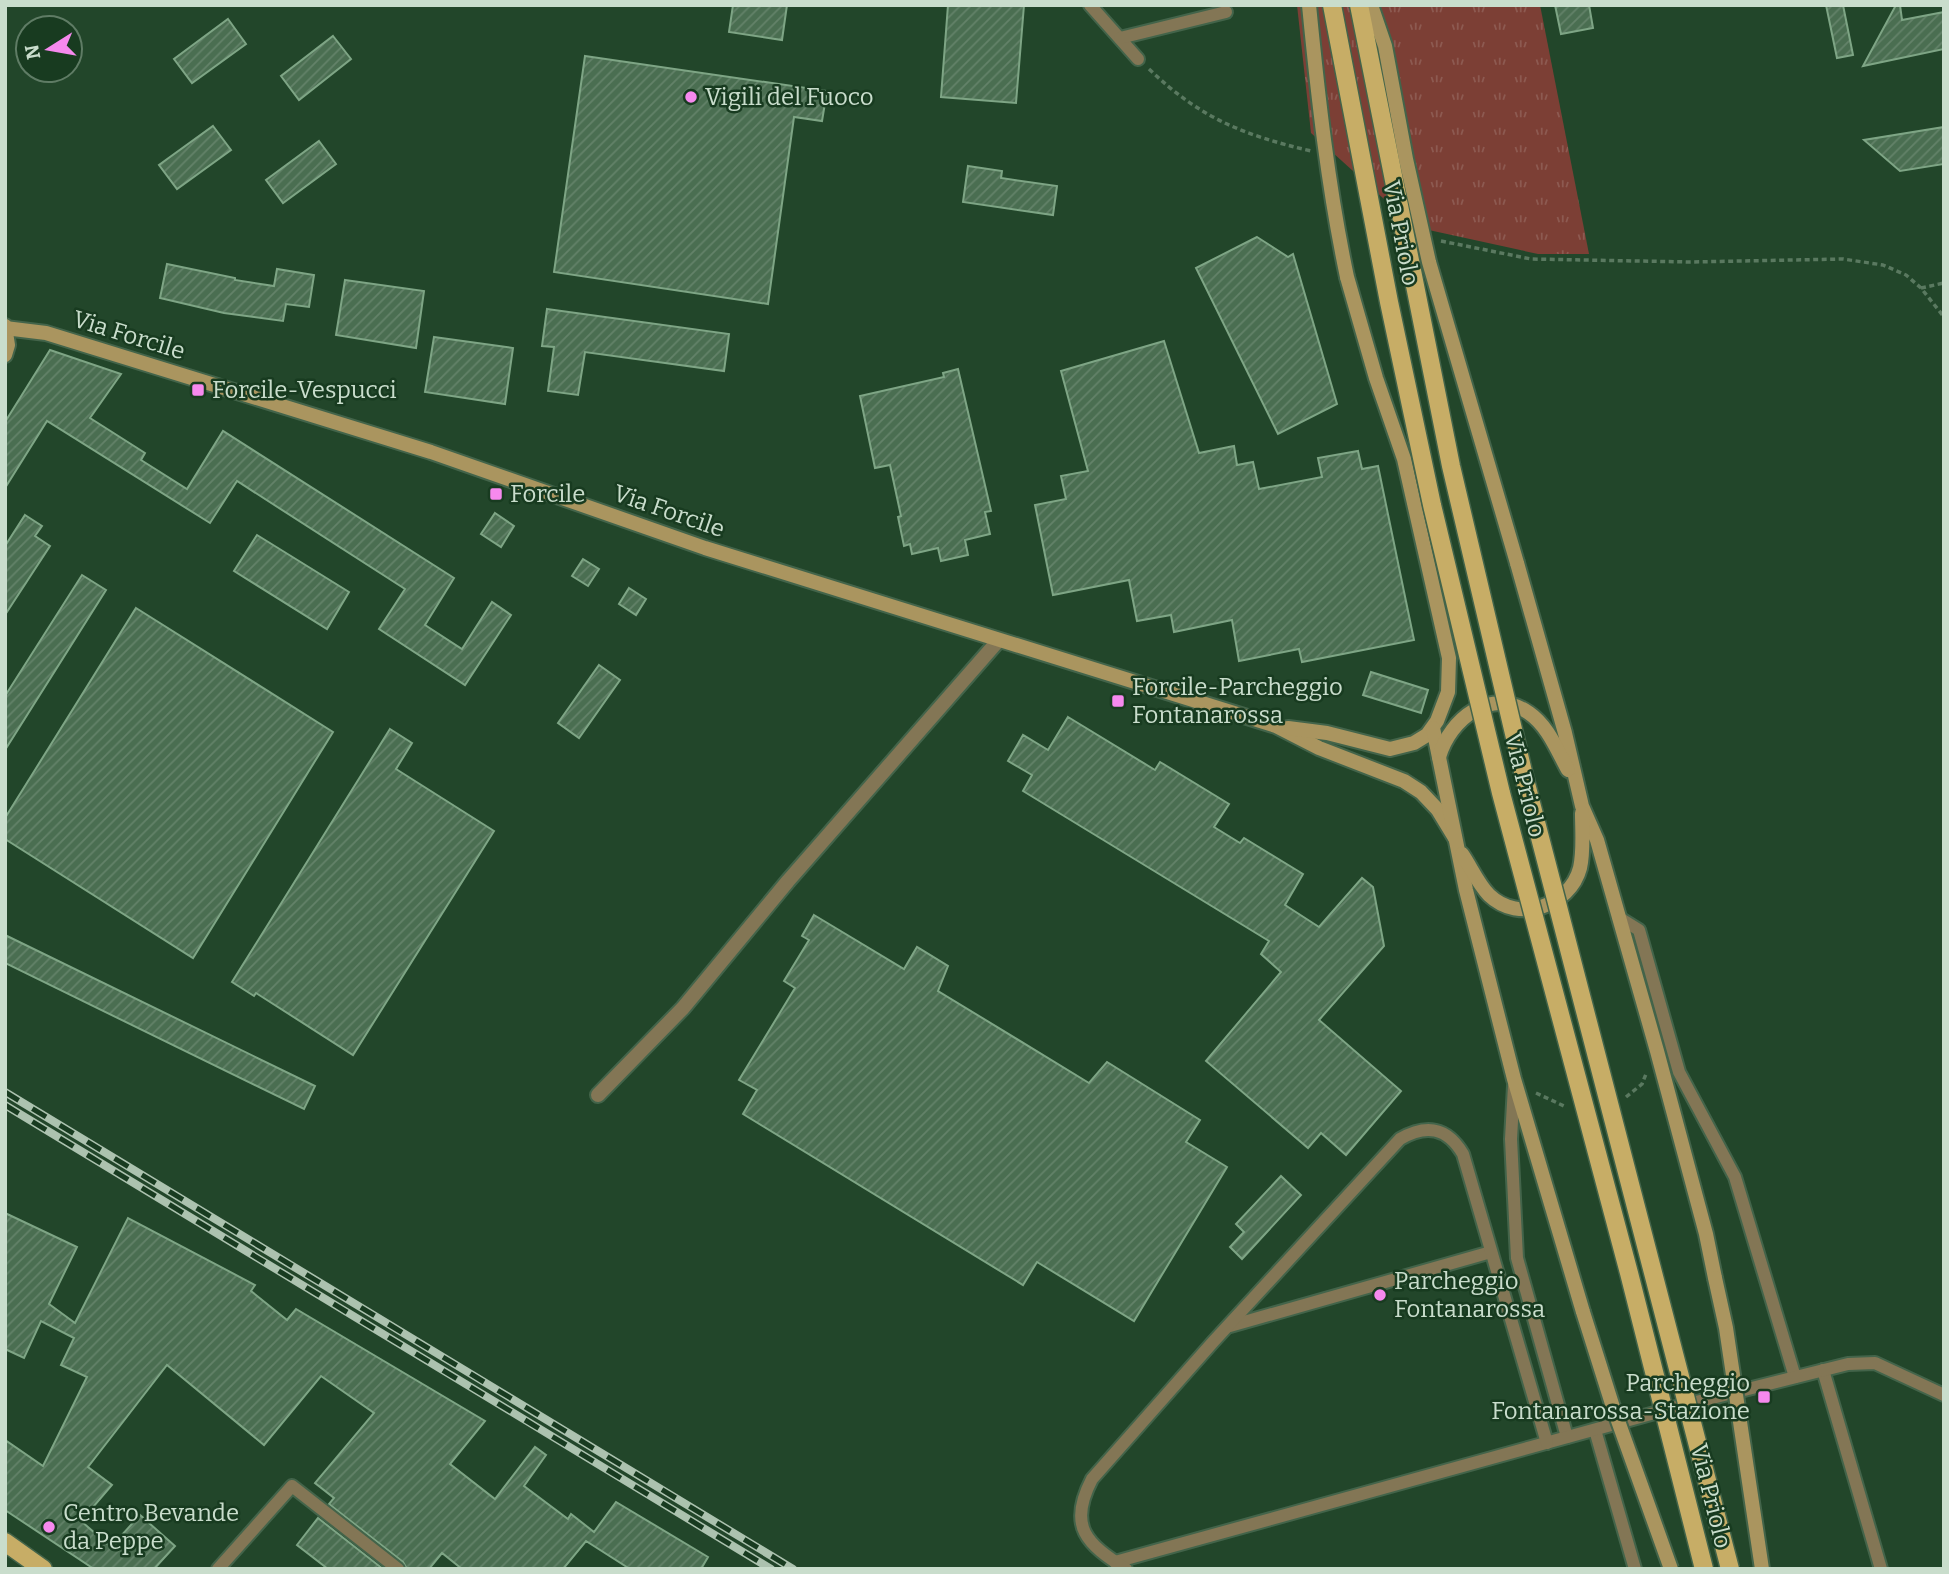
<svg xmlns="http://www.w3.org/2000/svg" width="1949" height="1574" font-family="Bitter,serif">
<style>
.grass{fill:url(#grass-tufts)}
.building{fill:url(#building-hatch);stroke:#7ea585;stroke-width:2}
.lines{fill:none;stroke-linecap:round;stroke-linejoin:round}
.lane-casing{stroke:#43644a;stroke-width:16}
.street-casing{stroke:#43644a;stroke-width:18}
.secondary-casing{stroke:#43644a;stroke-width:18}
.primary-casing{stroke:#43644a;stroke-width:21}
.path{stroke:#5a7960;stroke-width:3.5;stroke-dasharray:5 3.5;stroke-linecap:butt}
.lane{stroke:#837655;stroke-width:12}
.street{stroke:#837655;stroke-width:14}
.secondary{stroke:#aa955f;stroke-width:14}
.primary{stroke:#c7ad66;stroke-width:18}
.rail-casing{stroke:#acc2af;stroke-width:8}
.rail{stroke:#183b20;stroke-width:5;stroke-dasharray:16;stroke-linecap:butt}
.secondary-bridge-casing{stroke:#43644a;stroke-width:18;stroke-linecap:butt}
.primary-bridge-casing{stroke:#43644a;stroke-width:21;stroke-linecap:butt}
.secondary-bridge{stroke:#aa955f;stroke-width:14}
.primary-bridge{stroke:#c7ad66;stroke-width:18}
.poi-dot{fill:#f689ee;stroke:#183b20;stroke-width:2.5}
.labels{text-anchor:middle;stroke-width:5;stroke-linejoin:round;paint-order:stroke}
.poi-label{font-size:24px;fill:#c9ddcc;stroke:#183b20;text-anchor:start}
.street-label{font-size:24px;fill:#c9ddcc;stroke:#183b20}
</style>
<defs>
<pattern id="grass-tufts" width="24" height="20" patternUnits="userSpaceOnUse" patternTransform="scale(1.75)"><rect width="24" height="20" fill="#7c3f35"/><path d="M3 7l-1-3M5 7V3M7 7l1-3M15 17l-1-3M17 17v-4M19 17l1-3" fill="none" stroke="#8d5a51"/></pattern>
<pattern id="building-hatch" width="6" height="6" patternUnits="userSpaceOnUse" patternTransform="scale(1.75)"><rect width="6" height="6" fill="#4a6e51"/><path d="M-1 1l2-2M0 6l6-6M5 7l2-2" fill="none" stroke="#638269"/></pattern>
</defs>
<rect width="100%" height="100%" fill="#22462a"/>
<!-- grass -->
<path class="grass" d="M1297,5H1540L1589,254H1538L1415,227L1311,133Z"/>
<!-- building -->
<g class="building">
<path d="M733,5H787L782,40L729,32Z"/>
<path d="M948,5H1024L1016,103L941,97Z"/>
<path d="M1555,5H1589L1593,28L1561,34Z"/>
<path d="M1826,5H1843L1853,55L1837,58Z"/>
<path d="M1896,5H1900L1902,20L1944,12V49L1863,66Z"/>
<path d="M228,19L246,44L192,83L174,59Z"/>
<path d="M333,36L351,59L299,100L281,76Z"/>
<path d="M585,56L827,91L822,121L794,117L768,304L554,272Z"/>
<path d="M213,126L231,150L177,189L159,165Z"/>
<path d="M1944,127V164L1900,171L1864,140Z"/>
<path d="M319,141L336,164L283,203L266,180Z"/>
<path d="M968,166L1002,171L1001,178L1057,186L1053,215L963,202Z"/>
<path d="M1257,237L1288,257L1293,254L1337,404L1278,434L1196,268Z"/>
<path d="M167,264L235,278V280L274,286L277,269L314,275L309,307L286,304L283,321L224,313L160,298Z"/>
<path d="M345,280L424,291L416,348L336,335Z"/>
<path d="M547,309L729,334L724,371L585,352L578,395L548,391L554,347L542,346Z"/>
<path d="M434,337L513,348L505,404L425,392Z"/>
<path d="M1164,341L1199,453L1234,446L1237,465L1253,462L1259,489L1322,477L1318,458L1358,451L1362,469L1378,466L1414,640L1302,662L1299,649L1239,661L1232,620L1174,632L1171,615L1137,621L1129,580L1053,595L1035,505L1066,499L1061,476L1088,471L1061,371Z"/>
<path d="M50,350L121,374L90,418L145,453L141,460L187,489L223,431L454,578L425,625L462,649L492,602L511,615L465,685L379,629L405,589L237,481L210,523L47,421L5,488V422Z"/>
<path d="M958,369L991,511L985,512L990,534L965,540L968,555L941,561L938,548L912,554L910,544L904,546L898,517L901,516L890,465L875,468L860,396L944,377L943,373Z"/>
<path d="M495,513L514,526L501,547L481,534Z"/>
<path d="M25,515L42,526L35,536L50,546L5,615V546Z"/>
<path d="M257,535L349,592L327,629L234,571Z"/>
<path d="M583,559L599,569L588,586L572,576Z"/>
<path d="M82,575L106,590L5,750V696Z"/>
<path d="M629,588L646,599L636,615L619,604Z"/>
<path d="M136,608L333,732L193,958L5,839V818Z"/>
<path d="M599,665L620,680L579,738L558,723Z"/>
<path d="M1371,672L1428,690L1421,713L1363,695Z"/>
<path d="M1068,717L1155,770L1160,762L1229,804L1214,827L1240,843L1244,838L1303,874L1285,905L1319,927L1362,878L1373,887L1384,946L1319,1020L1401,1091L1346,1155L1321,1133L1308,1148L1206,1061L1281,972L1261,954L1269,941L1023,791L1032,775L1008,761L1023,735L1048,750Z"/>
<path d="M390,729L412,743L396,769L494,831L353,1055L256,993L254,996L232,982Z"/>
<path d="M814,915L904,969L917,947L948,966L938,991L1089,1083L1107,1062L1200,1120L1186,1142L1227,1167L1134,1321L1037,1262L1023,1285L743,1114L757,1090L739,1080L795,988L784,981L809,940L802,936Z"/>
<path d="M5,935L315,1086L304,1109L5,963Z"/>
<path d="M1281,1176L1301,1195L1242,1259L1230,1247L1244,1232L1236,1224Z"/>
<path d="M5,1213L77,1247L49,1304L75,1323L128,1218L255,1285L251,1291L287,1320L296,1309L485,1421L450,1464L495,1499L535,1447L546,1455L524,1486L568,1519L571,1514L594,1532L616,1502L708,1557L701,1569H630L586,1541L563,1569H462L442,1553L429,1569H407L403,1562L329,1504L334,1498L315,1483L374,1413L321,1376L264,1445L167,1365L88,1467L112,1485L81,1521L111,1547L140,1515L175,1546L154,1569H94L5,1510V1440L43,1466L87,1377L61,1365L74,1338L41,1321L24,1358L5,1349Z"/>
<path d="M318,1518L383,1569H328L297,1545Z"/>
</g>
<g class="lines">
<!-- lane casing -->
<g class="lane-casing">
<g id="lane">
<path d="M1090,5L1138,59"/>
<path d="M1120,38L1226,12"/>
<path d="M1618,917L1639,930L1679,1072L1735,1177L1795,1377"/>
<path d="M1514,1086L1511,1139L1517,1258L1567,1437"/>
<path d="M1230,1326L1491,1252"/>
<path d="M1823,1370L1881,1569"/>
<path d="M1595,1430L1635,1569"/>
<path d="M1115,1562L1680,1406L1848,1364L1875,1363L1944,1395"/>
<path d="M218,1569L292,1486L398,1569"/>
<path d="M1126,1569C1087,1544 1067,1527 1092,1479L1213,1342L1400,1139C1426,1124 1447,1127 1463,1154L1547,1443"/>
</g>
</g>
<!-- street casing -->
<g class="street-casing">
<path id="street" d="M598,1095L683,1008L788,881L998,641"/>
</g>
<!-- secondary casing -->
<g class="secondary-casing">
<g id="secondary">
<path d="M5,326L8,345L5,355"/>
<path d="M5,328L46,333L431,452L705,548L1276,726L1319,748L1404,781L1421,792L1438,810L1455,838"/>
<path d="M1517,563L1565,733L1582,806L1597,840L1657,1051L1706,1234L1715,1278"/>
<path d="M1288,728L1327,733L1390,749L1414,743L1427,735L1437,721L1448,692L1449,658L1404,459L1376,378L1347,277"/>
<path d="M1433,728L1466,890L1514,1079L1583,1312"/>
<path d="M1439,757C1450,719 1491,686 1529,713C1548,726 1557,750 1568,770"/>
<path d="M1462,854C1471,867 1478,884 1489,895C1519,924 1570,906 1580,868C1584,851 1582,830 1582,813"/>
</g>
</g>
<!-- primary casing -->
<g class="primary-casing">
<path id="primary" d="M5,1542L43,1569"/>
</g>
<!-- path -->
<g class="path">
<path d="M1149,69C1200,118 1243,135 1311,151"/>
<path d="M1441,241L1531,259L1690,262L1843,259L1883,265L1906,275L1921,288L1944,317"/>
<path d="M1921,288L1944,283"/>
<path d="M1536,1093L1564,1106"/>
<path d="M1626,1097L1642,1084L1646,1074"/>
</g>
<!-- lane -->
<use href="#lane" class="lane"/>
<!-- street -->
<use href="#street" class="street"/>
<!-- secondary -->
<use href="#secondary" class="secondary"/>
<!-- primary -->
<use href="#primary" class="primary"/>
<!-- rail casing -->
<g class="rail-casing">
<g id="rail">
<path d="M5,1092L793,1569"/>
<path d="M5,1105L771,1569"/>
</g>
</g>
<!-- rail -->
<use href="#rail" class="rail"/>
<!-- secondary-bridge casing -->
<g class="secondary-bridge-casing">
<g id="secondary-bridge">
<path d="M1309,5C1318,97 1328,187 1347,277"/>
<path d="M1371,5L1385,46L1406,159L1429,262L1517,563"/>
<path d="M1715,1278L1726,1328L1762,1569"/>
<path d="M1583,1312L1612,1404L1671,1569"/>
</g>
</g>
<!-- primary-bridge casing -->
<g class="primary-bridge-casing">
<g id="primary-bridge">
<path d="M1332,5L1389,302L1432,505L1501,793L1629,1273L1704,1569"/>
<path d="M1359,5L1451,466L1524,776L1730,1569"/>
</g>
</g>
<!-- secondary-bridge -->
<use href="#secondary-bridge" class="secondary-bridge"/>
<!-- primary-bridge -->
<use href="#primary-bridge" class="primary-bridge"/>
</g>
<!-- markers -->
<g class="poi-dot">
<circle cx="691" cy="97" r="7"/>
<rect x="191" y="383" width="14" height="14" rx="3.5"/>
<rect x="489" y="487" width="14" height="14" rx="3.5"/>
<rect x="1111" y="694" width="14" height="14" rx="3.5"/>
<circle cx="1380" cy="1295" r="7"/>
<rect x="1757" y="1390" width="14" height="14" rx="3.5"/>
<circle cx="49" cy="1527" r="7"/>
</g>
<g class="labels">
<!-- poi labels -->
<g class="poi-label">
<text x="705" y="105">Vigili del Fuoco</text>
<text x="212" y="398">Forcile-Vespucci</text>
<text x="510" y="502">Forcile</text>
<text x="1132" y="695">Forcile-Parcheggio<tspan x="1132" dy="28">Fontanarossa</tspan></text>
<text x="1394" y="1289">Parcheggio<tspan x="1394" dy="28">Fontanarossa</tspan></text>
<text x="1750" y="1391" text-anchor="end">Parcheggio<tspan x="1750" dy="28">Fontanarossa-Stazione</tspan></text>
<text x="63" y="1521">Centro Bevande<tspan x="63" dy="28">da Peppe</tspan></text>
</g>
<!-- street labels -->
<g class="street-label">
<text transform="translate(1401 233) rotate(79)" y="8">Via Priolo</text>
<text transform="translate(129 335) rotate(17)" y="8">Via Forcile</text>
<text transform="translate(669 511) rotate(19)" y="8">Via Forcile</text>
<text transform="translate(1525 785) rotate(76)" y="8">Via Priolo</text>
<text transform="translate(1711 1496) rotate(76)" y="8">Via Priolo</text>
</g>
</g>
<!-- border -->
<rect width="1949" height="1574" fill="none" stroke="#c9ddcc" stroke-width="14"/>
<!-- north arrow -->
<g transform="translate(49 49) rotate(259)"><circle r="33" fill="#183b20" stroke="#5f7c65" stroke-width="2"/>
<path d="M0-5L12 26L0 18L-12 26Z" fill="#f689ee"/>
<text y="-10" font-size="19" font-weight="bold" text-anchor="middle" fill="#c9ddcc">N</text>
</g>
</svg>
